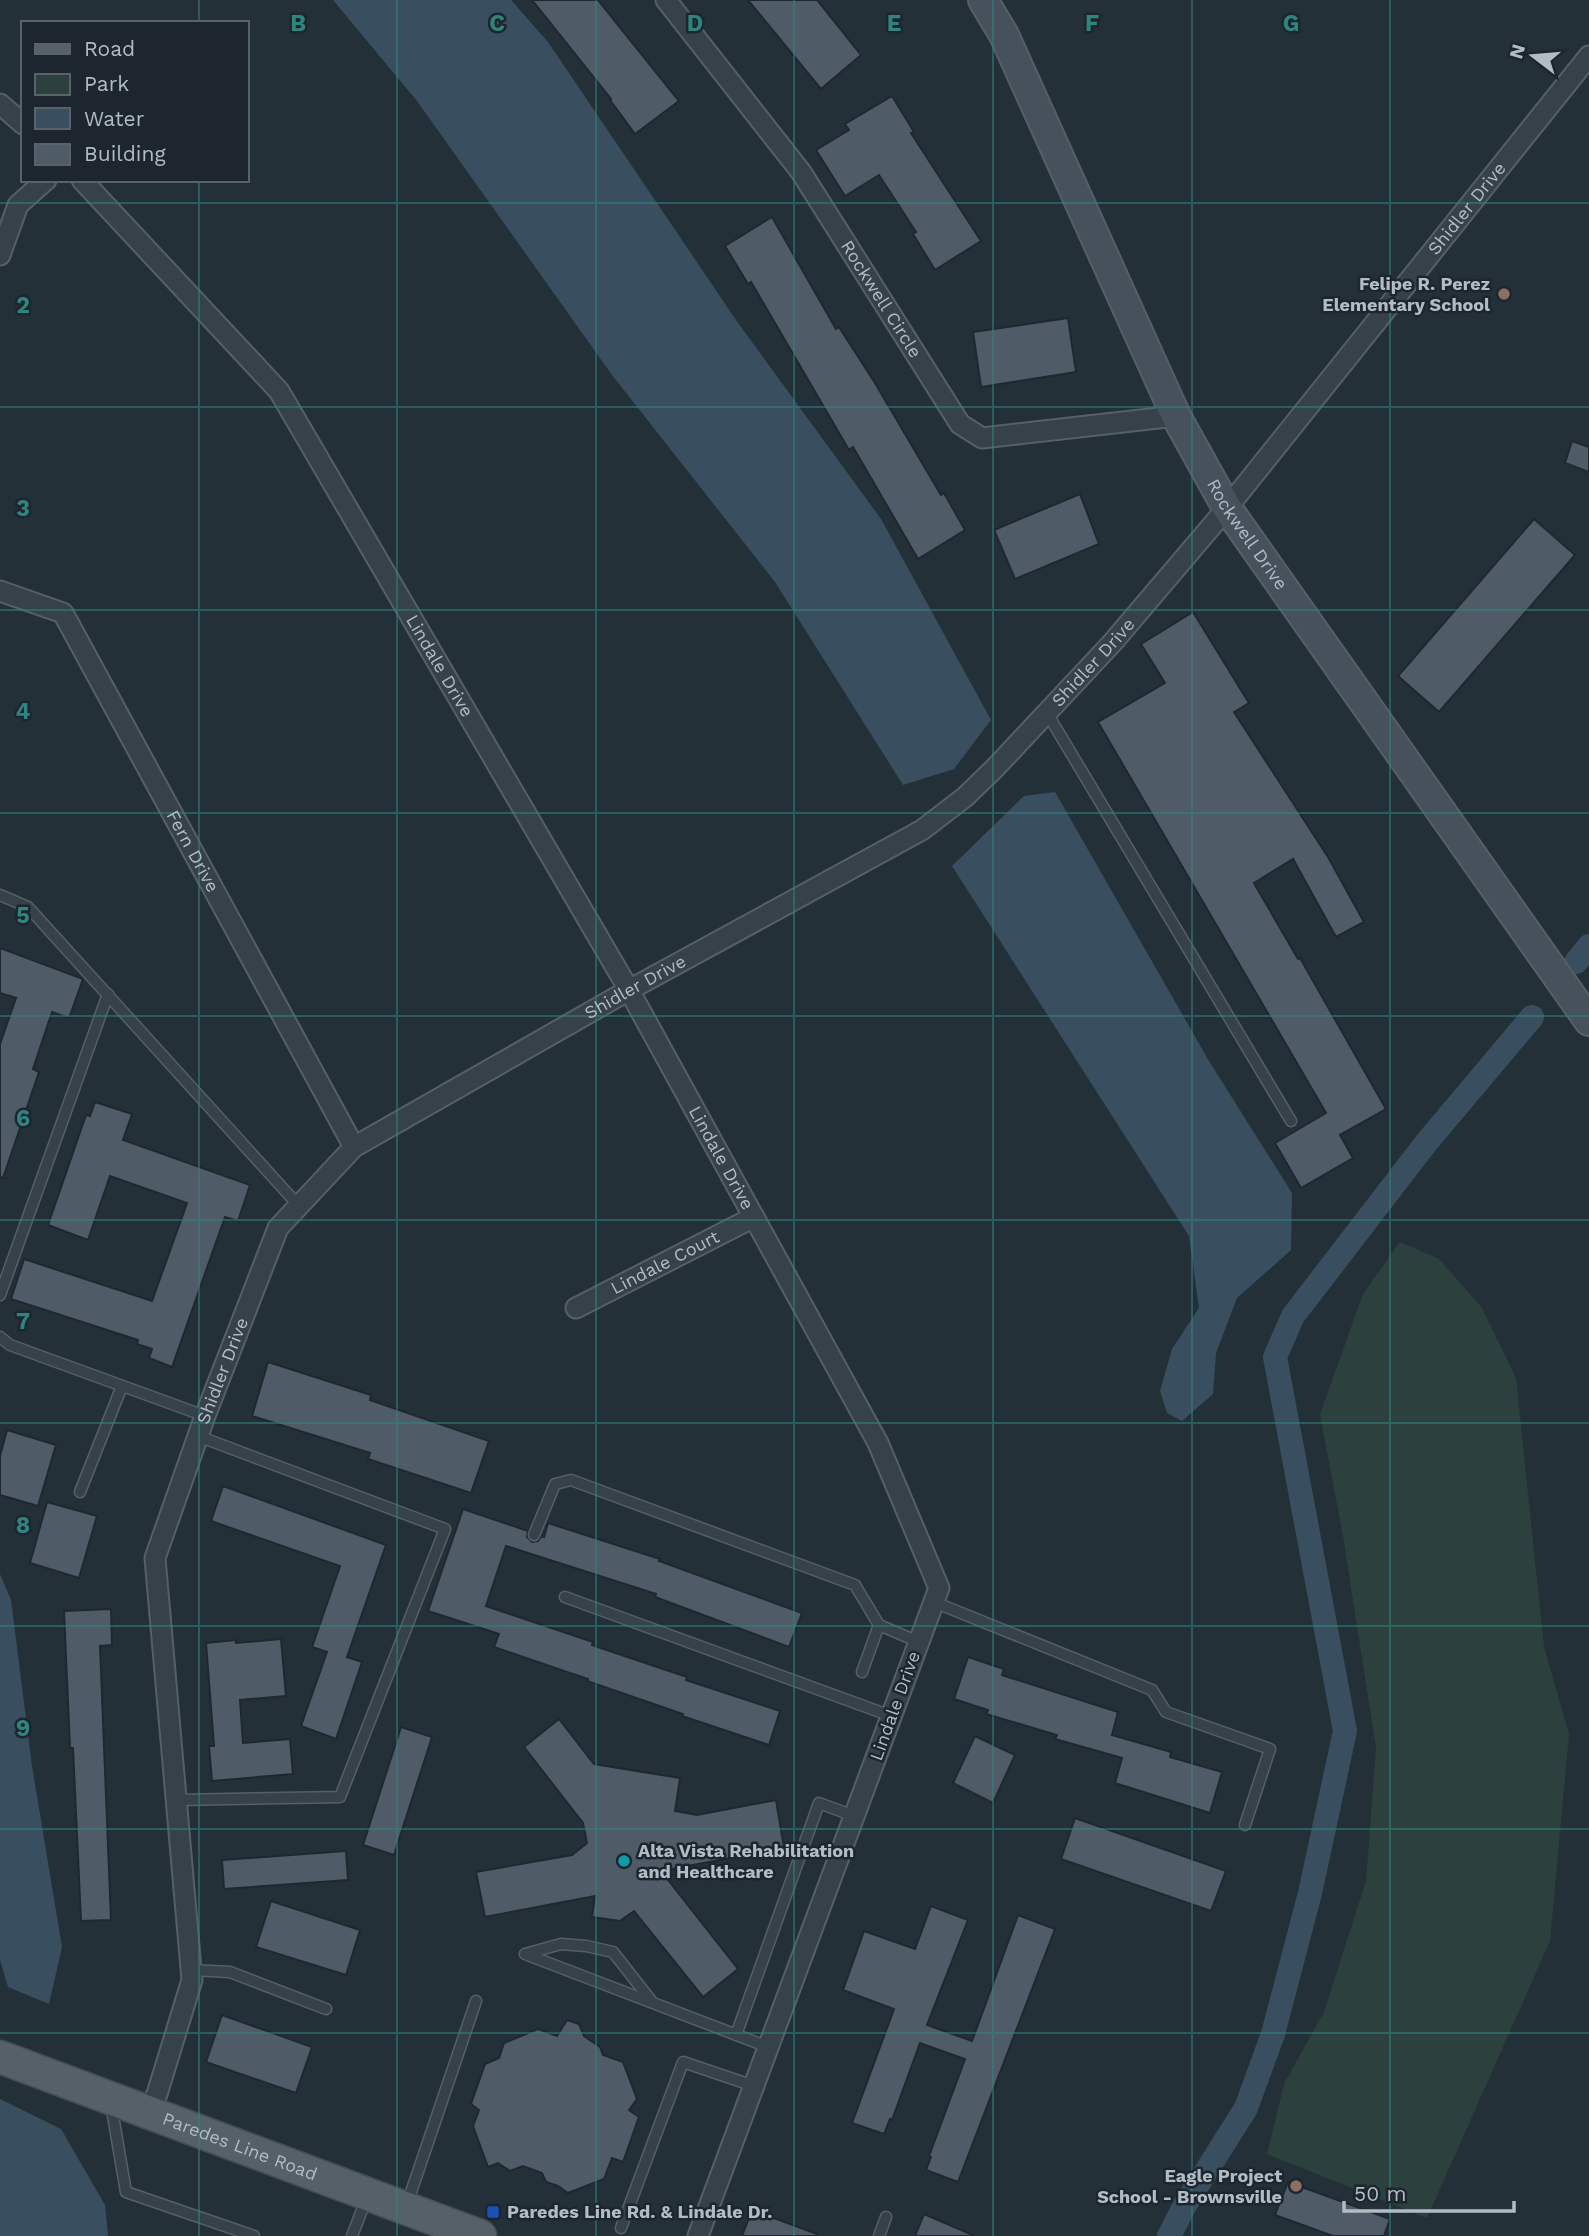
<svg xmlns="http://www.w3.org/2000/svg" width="1589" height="2236" font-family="'Work Sans',sans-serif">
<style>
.green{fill:#2c403d}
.water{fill:#394e5e}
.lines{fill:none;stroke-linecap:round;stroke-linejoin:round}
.canal{stroke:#394e5e;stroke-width:24}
.building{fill:#4f5c67;stroke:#1f2830;stroke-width:2}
.lane-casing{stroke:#555f67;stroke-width:13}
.street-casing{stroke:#555f67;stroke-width:23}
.secondary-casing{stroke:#555f67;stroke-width:32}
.primary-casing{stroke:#434d55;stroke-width:35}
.lane{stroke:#374149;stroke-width:10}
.street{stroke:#374149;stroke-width:19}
.secondary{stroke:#46515b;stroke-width:28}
.primary{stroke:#556069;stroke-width:32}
.grid{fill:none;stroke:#30847f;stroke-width:2;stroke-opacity:0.55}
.education-dot{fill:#8d6e63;stroke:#1d262e;stroke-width:2.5}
.culture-dot{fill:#0f9aa8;stroke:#1d262e;stroke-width:2.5}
.transit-dot{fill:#1a4fb4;stroke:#1d262e;stroke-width:2.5}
.labels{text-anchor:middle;stroke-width:5;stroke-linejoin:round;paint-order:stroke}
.street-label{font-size:18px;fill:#b2bcc5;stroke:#1d262e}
.poi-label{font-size:18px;font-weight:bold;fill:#b2bcc5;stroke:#1d262e;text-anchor:end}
.grid-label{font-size:23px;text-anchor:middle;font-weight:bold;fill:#30847f;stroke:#1d262e;stroke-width:5;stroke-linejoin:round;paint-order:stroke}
</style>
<rect width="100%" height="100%" fill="#243038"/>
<!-- green -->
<path class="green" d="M1400,1242L1439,1259L1482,1308L1516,1378L1544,1647L1569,1734L1550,1941L1427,2218L1267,2154L1284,2084L1324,2012L1366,1881L1376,1748L1343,1536L1320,1414L1363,1294Z"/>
<!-- water -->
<g class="water">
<path d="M333,0H511L548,42L736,320L881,519L991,720L954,769L903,785L775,582L612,375L417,101Z"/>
<path d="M1055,792L1209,1061L1292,1193L1291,1250L1237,1298L1216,1353L1213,1394L1182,1421L1167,1413L1160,1391L1172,1349L1199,1308L1189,1236L952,866L1024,796Z"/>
<path d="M0,1574L11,1600L32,1766L62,1947L49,2004L8,1987L0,1960Z"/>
<path d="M0,2099L61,2129L105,2205L108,2236H0Z"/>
</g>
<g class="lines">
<!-- canal -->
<g class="canal">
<path d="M1576,962L1589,946"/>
<path d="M1169,2236L1185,2205L1246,2108L1273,2034L1310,1893L1345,1731L1275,1357L1293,1316L1426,1143L1532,1017"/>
</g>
</g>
<!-- building -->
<g class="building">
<path d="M532,0H598L679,101L635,134L610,100L611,99Z"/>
<path d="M748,0H817L861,55L821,89Z"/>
<path d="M892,96L914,132L911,133L981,241L935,270L913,234L916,232L879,175L845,196L816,150L849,130L845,124Z"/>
<path d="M772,217L836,329L839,327L875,383L941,495L944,493L965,530L918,559L853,447L849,450L751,282L748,284L725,246Z"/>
<path d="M1068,318L1076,372L981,387L973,332Z"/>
<path d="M1572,441L1589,447V472L1565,463Z"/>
<path d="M1080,494L1099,544L1015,579L994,530Z"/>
<path d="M1534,519L1575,555L1439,712L1398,676Z"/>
<path d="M1193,612L1249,703L1234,712L1328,857L1364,922L1336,937L1293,859L1254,883L1298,959L1300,958L1386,1109L1340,1135L1353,1158L1301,1188L1275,1143L1326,1113L1098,722L1165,683L1141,644Z"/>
<path d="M0,948L83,979L69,1018L52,1012L33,1069L39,1072L3,1178L0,1177V1044L16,998L0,993Z"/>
<path d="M95,1102L132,1114L123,1140L250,1185L238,1221L225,1217L172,1367L149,1358L152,1349L137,1344L138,1340L11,1299L24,1259L152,1301L187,1203L110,1176L88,1240L48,1225L86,1115L90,1116Z"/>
<path d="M268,1362L371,1395L370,1400L489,1441L471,1493L368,1459L370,1453L252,1416Z"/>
<path d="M7,1430L56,1445L38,1506L0,1495V1456Z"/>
<path d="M223,1486L386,1545L347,1657L362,1662L336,1739L301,1726L327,1652L312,1647L340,1566L211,1521Z"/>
<path d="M47,1502L97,1516L79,1578L30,1563Z"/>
<path d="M463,1509L528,1531L527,1537L532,1542L538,1541L542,1536L544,1537L548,1523L660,1559L659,1561L802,1613L789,1647L655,1597L656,1594L506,1546L486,1606L593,1642L592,1645L687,1677L686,1680L780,1711L769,1745L682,1716L683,1714L587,1681L588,1679L494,1647L499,1634L428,1611Z"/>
<path d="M111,1609L112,1645L100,1646L111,1920L81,1921L73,1748H70L64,1611Z"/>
<path d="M281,1639L286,1696L240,1700L243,1743L290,1739L293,1774L212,1781L209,1746H214L206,1643L236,1640V1643Z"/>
<path d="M968,1657L1004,1669L1002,1675L1118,1712L1112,1735L1171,1752L1170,1757L1222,1772L1210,1813L1115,1783L1122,1758L1055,1739L1057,1735L986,1714L988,1710L954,1699Z"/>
<path d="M559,1719L594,1764L680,1778L675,1811L697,1815L776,1800L784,1848L661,1871L738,1969L703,1997L634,1911L620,1921L592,1917L595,1896L485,1917L476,1872L572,1855L587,1843L583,1823L524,1747Z"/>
<path d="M401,1727L432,1737L394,1855L363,1845Z"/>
<path d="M975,1736L1015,1755L993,1803L953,1783Z"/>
<path d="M1075,1818L1226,1871L1211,1911L1061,1859Z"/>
<path d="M346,1851L348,1880L224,1889L222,1860Z"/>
<path d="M271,1901L360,1930L346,1975L256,1947Z"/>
<path d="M931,1906L968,1920L927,2025L972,2041L1018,1915L1055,1929L958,2182L926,2170L931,2157L929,2156L965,2059L920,2043L892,2120L890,2119L884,2134L852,2123L894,2009L843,1990L864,1931L915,1949Z"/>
<path d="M222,2015L312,2047L296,2093L206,2062Z"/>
<path d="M567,2020L579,2024L584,2036L600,2047L603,2055L623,2062L637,2099L629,2110L639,2117L623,2162L612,2158L604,2179L568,2193L558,2186L546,2182L542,2173L523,2166L510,2171L498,2163L488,2167L473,2126L479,2110L471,2104L485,2064L499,2058L504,2043L538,2029L557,2036Z"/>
<path d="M1288,2182L1390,2219L1384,2236H1333L1275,2215Z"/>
<path d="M752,2210L817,2234V2236H742Z"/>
<path d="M924,2214L975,2236H915Z"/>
</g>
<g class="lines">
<!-- lane casing -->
<g class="lane-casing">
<g id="lane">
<path d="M1047,713L1291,1121"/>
<path d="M0,895L28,907L299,1206"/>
<path d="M0,1295L108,994"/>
<path d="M0,1337L10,1345L205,1416"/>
<path d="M80,1492L122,1386"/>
<path d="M534,1535L555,1484L571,1480L855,1585L879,1625L919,1642"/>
<path d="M565,1597L891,1716"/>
<path d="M934,1602L1152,1690L1166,1712L1270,1749L1245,1825"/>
<path d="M862,1672L879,1625"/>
<path d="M176,1800L340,1797L445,1529L198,1436"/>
<path d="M192,1970L230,1972L326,2009"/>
<path d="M653,2003L613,1952L586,1946L561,1944L525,1954L768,2047"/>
<path d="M736,2035L819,1803L854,1816"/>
<path d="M111,2104L126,2192L254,2236"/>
<path d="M407,2204L476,2001"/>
<path d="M621,2228L683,2062L754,2086"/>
<path d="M352,2236L367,2197"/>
<path d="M879,2236L886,2217"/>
</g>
</g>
<!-- street casing -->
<g class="street-casing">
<g id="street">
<path id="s1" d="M666,0L801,172L960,424L982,438L1176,416"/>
<path d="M0,104L23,124"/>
<path id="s2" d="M82,180L279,391L629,990L878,1443L939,1588L698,2236"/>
<path d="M0,255L18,205L46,180"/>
<path id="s3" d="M0,591L63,613L354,1147"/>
<path id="s4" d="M576,1308L754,1217"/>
<path id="s5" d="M148,2111L157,2094L192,1980L155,1558L205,1416L278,1228L354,1147L629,990L922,830L965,797L995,768L1113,642L1227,508L1589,56"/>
</g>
</g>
<!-- secondary casing -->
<g class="secondary-casing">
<g id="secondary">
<path id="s6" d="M983,0L1004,35L1176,416L1227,508L1589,1021"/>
</g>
</g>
<!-- primary casing -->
<g class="primary-casing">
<g id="primary">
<path id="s7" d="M0,2057L480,2236"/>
</g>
</g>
<!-- lane -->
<use href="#lane" class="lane"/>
<!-- street -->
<use href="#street" class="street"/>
<!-- secondary -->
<use href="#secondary" class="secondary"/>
<!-- primary -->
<use href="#primary" class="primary"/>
</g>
<!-- grid -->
<path class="grid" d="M199,0V23M397,0V2236M596,0V2236M794,0V2236M993,0V2236M1192,0V2236M1390,0V2236M199,180V2236M0,203H1589M0,407H1589M0,610H1589M0,813H1589M0,1016H1589M0,1220H1589M0,1423H1589M0,1626H1589M0,1829H1589M0,2033H1589"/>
<!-- markers -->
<g class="education-dot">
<circle cx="1504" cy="294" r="7"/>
<circle cx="1296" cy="2186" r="7"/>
</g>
<circle class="culture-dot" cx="624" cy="1861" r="7"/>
<rect class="transit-dot" x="486" y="2205" width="14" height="14" rx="3.5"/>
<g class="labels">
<!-- street labels -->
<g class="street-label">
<text dy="6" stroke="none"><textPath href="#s5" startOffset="2504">Shidler Drive</textPath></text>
<text dy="6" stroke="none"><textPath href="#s1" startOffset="369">Rockwell Circle</textPath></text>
<text dy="6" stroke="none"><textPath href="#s6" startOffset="597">Rockwell Drive</textPath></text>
<text dy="6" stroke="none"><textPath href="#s5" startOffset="1916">Shidler Drive</textPath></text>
<text dy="6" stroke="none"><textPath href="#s2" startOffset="607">Lindale Drive</textPath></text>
<text dy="6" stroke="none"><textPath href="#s3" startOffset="338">Fern Drive</textPath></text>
<text dy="6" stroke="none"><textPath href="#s5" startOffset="1349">Shidler Drive</textPath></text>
<text dy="6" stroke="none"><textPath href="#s2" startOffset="1174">Lindale Drive</textPath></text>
<text dy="6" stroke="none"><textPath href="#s4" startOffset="100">Lindale Court</textPath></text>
<text dy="6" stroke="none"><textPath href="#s5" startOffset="761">Shidler Drive</textPath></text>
<text transform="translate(895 1706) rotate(-70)" y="6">Lindale Drive</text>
<text dy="6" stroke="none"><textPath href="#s7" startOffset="256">Paredes Line Road</textPath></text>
</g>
<!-- poi labels -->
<g class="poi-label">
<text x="1490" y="290">Felipe R. Perez<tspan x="1490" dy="21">Elementary School</tspan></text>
<text x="638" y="1857" text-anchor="start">Alta Vista Rehabilitation<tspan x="638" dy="21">and Healthcare</tspan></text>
<text x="1282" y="2182">Eagle Project<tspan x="1282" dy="21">School - Brownsville</tspan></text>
<text x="507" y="2218" text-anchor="start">Paredes Line Rd. &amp; Lindale Dr.</text>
</g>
</g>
<g class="grid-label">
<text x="298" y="31">B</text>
<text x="497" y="31">C</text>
<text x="695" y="31">D</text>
<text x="894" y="31">E</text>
<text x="1092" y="31">F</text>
<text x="1291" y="31">G</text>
<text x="23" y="313">2</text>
<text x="23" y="516">3</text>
<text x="23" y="719">4</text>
<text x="23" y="923">5</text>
<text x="23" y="1126">6</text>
<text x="23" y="1329">7</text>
<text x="23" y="1533">8</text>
<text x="23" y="1736">9</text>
</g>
<!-- legend -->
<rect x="21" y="21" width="228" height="161" fill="#1d262e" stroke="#59626a" stroke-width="2"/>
<rect x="35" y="44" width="35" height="10" fill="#556069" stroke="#59626a" stroke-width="2"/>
<text x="84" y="56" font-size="21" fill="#b2bcc5">Road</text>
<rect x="35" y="74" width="35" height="21" fill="#2c403d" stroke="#59626a" stroke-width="2"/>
<text x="84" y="91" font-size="21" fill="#b2bcc5">Park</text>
<rect x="35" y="108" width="35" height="21" fill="#394e5e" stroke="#59626a" stroke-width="2"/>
<text x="84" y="126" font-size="21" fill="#b2bcc5">Water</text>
<rect x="35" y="144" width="35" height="21" fill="#4f5c67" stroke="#59626a" stroke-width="2"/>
<text x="84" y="161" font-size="21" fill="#b2bcc5">Building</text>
<!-- north arrow -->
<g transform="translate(1533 56) rotate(286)" stroke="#1d262e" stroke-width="5" paint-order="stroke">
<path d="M0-5L12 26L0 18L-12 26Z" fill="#b2bcc5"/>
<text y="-10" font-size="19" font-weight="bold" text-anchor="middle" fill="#b2bcc5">N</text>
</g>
<!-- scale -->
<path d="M1344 2201v10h170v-10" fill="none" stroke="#b2bcc5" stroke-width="3.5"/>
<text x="1354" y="2201" font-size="21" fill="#b2bcc5" stroke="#1d262e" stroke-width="5" paint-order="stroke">50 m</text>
</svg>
